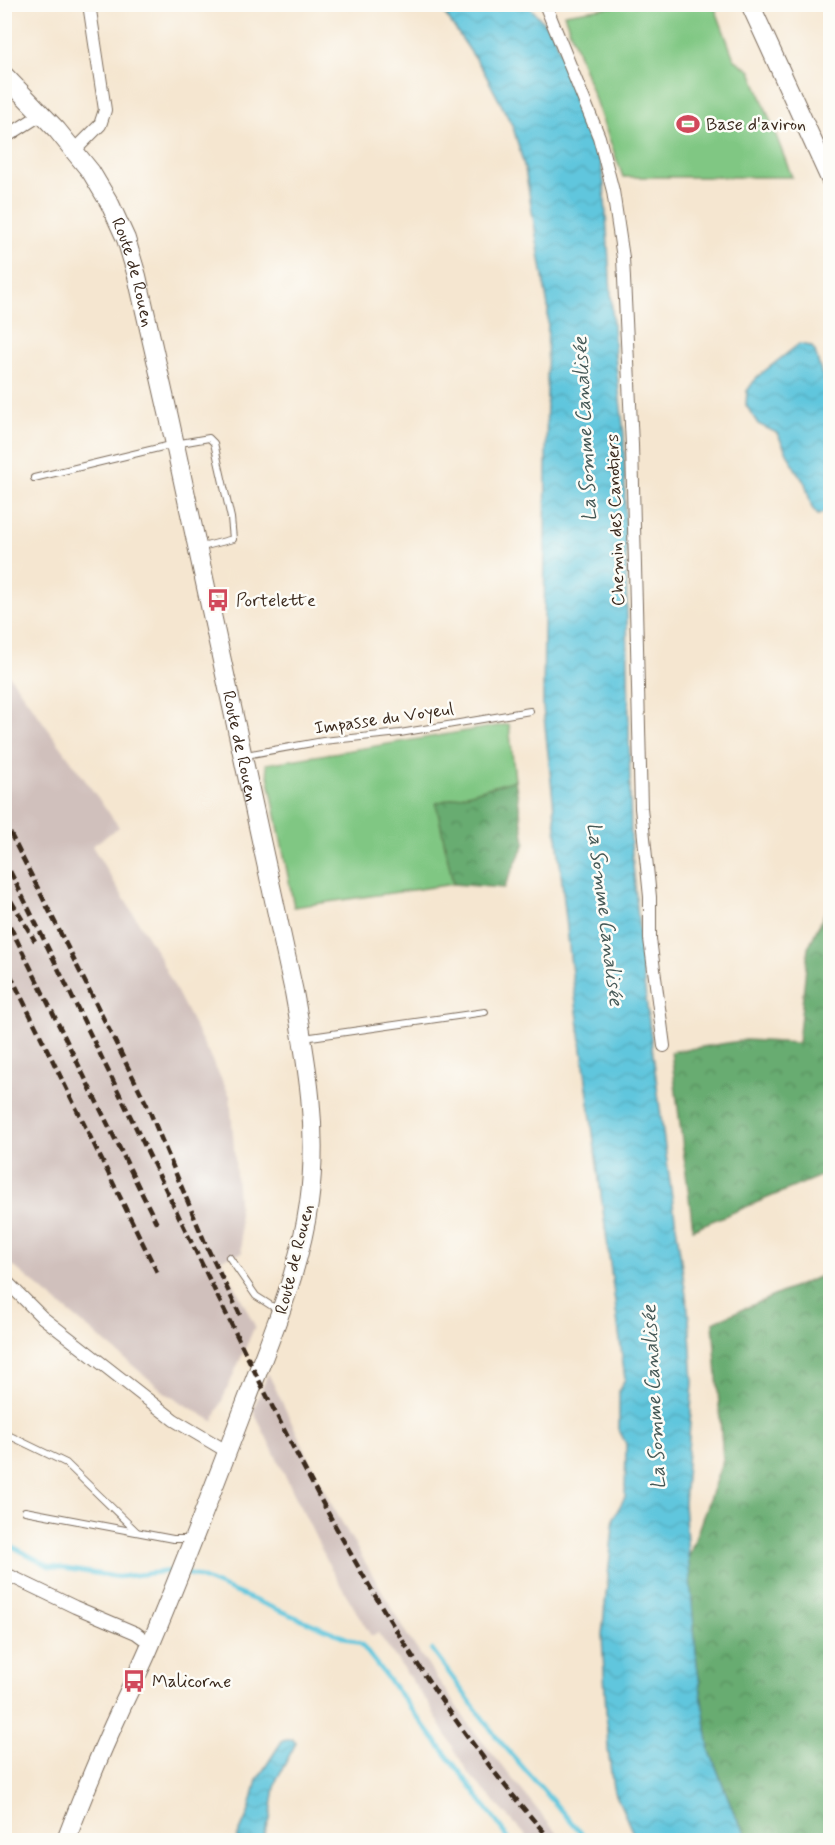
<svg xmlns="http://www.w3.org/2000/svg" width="835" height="1845" font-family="Mynerve,sans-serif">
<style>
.railway{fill:#d0c0bc}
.forest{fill:url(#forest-crowns);stroke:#526b48;stroke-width:1.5}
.garden{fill:#80c783;stroke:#5e7850;stroke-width:1.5}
.water{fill:url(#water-waves);stroke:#4e787e;stroke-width:1.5}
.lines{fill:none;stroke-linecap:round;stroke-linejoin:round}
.stream{stroke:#60c6dd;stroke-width:4.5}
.lane-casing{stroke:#7c6c5c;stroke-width:8}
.street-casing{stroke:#7c6c5c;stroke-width:14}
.primary-casing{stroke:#7c6c5c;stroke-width:20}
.lane{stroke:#fff;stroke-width:6}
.street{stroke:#fff;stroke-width:12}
.primary{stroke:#fff;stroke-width:18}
.rail{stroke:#3b2a1e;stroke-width:4.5;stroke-dasharray:9 4.5;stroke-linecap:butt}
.labels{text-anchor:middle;stroke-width:5;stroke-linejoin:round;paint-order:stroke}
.poi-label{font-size:18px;fill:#3b2a1e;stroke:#fdfcf7;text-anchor:start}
.street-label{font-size:18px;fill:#3b2a1e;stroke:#fdfcf7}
.water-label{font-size:20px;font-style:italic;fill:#465957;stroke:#fdfcf7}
</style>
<defs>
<pattern id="forest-crowns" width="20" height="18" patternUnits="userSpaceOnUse" patternTransform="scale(1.5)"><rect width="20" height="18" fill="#68ac71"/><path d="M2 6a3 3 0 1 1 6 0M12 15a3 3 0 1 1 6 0" fill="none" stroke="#578c5c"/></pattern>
<pattern id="water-waves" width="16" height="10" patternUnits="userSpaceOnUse" patternTransform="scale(1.5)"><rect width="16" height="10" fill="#60c6dd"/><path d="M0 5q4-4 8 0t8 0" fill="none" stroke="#54aabd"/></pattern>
</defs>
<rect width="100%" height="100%" fill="#fdfcf7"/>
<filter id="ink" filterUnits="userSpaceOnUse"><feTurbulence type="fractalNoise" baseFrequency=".0167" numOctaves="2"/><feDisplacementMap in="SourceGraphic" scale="12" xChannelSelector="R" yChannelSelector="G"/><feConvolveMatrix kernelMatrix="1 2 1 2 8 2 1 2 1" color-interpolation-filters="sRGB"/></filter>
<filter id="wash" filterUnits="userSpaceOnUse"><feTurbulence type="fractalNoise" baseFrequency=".008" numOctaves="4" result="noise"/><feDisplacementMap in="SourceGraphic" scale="24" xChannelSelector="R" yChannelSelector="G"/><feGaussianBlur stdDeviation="1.35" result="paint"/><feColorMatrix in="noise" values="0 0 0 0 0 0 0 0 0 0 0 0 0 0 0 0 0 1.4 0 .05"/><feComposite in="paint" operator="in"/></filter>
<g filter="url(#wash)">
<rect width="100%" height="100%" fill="#f5e6d0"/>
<!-- railway -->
<g class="railway">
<path d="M4,668L119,827L92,846L155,949L230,1096L242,1253L221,1259L255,1326L213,1421L167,1394L5,1259Z"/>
<path d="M268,1373L329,1500L409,1638L472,1729L562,1840H530L468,1773L429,1705L378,1633L371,1636L331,1569L253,1410Z"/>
</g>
<!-- forest -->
<g class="forest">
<path d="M515,780L525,843L504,888L453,884L436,803Z"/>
<path d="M830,902V1172L693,1229L671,1052L746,1040L798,1043L808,948Z"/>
<path d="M830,1272V1840H749L734,1813L709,1749L697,1664L688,1559L723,1460L713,1322Z"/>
</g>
<!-- garden -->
<g class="garden">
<path d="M623,5H714L734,59L751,71L792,177H623L564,14Z"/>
<path d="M509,724L515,780L436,803L453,884L294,907L266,764Z"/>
</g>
<!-- water -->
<g class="water">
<path d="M439,5H528L553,33L600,157L604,183L615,355L624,434L631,843L644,983L664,1140L689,1317L693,1383L684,1504L697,1664L709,1749L734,1813L749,1840H636L613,1788L608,1749L602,1635L614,1517L625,1497L626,1444L619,1430V1390L625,1379L571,965L543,707L548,307L525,169L513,127L483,70Z"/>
<path d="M799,344L811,346L815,351L822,375L830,387V510L818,515L812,508L805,483L796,470L777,433L758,424L746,405L747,391L757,377Z"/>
<path d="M292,1739L296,1743L276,1781L270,1820L262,1840H236L249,1811L257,1780L282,1741Z"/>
</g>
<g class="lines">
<!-- stream -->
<g class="stream">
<path d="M4,1542L49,1566L118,1577L171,1571L175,1572"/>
<path d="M183,1573L196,1576L361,1644L466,1780L510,1840"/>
<path d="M432,1650L498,1739L587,1840"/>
</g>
</g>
</g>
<g filter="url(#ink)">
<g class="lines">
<!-- lane casing -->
<g class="lane-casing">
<g id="lane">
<path d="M34,478L175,444L209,438L214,443L231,518L233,539L198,548"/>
<path d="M246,755L323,741L400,733L530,711"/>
<path d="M304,1038L485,1012"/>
<path d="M229,1257L256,1296L278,1310"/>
<path d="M4,1433L66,1463L136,1531"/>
<path d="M25,1511L173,1539H190"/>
</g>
</g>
<!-- street casing -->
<g class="street-casing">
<g id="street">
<path d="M545,4L599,137L613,191L623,258L632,445L641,808L650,897V939L664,1046"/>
<path d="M4,138L42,114"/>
<path d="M74,151L100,125L105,110L89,4"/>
<path d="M4,1279L42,1317L174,1420L228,1452"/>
<path d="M4,1573L75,1607L136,1633L151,1644"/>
</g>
</g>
<!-- primary casing -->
<g class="primary-casing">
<g id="primary">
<path d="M750,4L830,179"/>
<path id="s1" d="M4,75L57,130L91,172L110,204L126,239L137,276L169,417L294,992C307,1064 319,1130 309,1203C299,1274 270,1339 245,1405C215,1484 185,1563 152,1641C142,1666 129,1690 118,1715C99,1756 82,1798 66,1840"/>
</g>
</g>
<!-- lane -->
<use href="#lane" class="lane"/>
<!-- street -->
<use href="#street" class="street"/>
<!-- primary -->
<use href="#primary" class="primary"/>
<!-- rail -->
<g class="rail">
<path d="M4,821L147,1105L206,1245L240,1315"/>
<path d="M4,859C75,1002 144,1144 213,1287C308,1481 406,1678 551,1840"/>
<path d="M4,889L35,941"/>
<path d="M4,914L157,1224"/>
<path d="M4,962L158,1274"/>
</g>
</g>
</g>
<!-- icons -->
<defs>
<g id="stadium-bare" transform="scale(1.8)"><path d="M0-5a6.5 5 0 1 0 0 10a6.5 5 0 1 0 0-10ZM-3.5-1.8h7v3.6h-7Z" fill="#d1495b" stroke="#fdfcf7" stroke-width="2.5" paint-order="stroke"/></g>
<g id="bus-bare" transform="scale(1.8)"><path d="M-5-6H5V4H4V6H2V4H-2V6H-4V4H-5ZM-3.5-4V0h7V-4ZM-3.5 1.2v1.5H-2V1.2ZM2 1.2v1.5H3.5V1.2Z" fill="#d1495b" stroke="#fdfcf7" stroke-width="2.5" paint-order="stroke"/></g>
</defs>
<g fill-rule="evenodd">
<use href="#stadium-bare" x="688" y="124"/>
<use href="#bus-bare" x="218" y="600"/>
<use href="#bus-bare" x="134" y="1681"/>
</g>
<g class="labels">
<!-- poi labels -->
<g class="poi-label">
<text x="706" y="130">Base d'aviron</text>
<text x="236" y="606">Portelette</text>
<text x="152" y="1687">Malicorne</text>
</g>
<!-- street labels -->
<g class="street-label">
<text dy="6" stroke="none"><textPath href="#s1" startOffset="240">Route de Rouen</textPath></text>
<text transform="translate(615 520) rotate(-92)" y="6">Chemin des Canotiers</text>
<text transform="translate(384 718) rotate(-8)" y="6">Impasse du Voyeul</text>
<text dy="6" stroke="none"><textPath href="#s1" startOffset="726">Route de Rouen</textPath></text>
<text transform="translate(294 1259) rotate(-76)" y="6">Route de Rouen</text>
</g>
<!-- water labels -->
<g class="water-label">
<text transform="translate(584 429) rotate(-93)" y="7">La Somme Canalisée</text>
<text transform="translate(606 914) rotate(83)" y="7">La Somme Canalisée</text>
<text transform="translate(653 1397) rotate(-93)" y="7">La Somme Canalisée</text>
</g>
</g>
<!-- margin -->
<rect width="835" height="1845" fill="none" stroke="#fdfcf7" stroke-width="24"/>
</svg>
